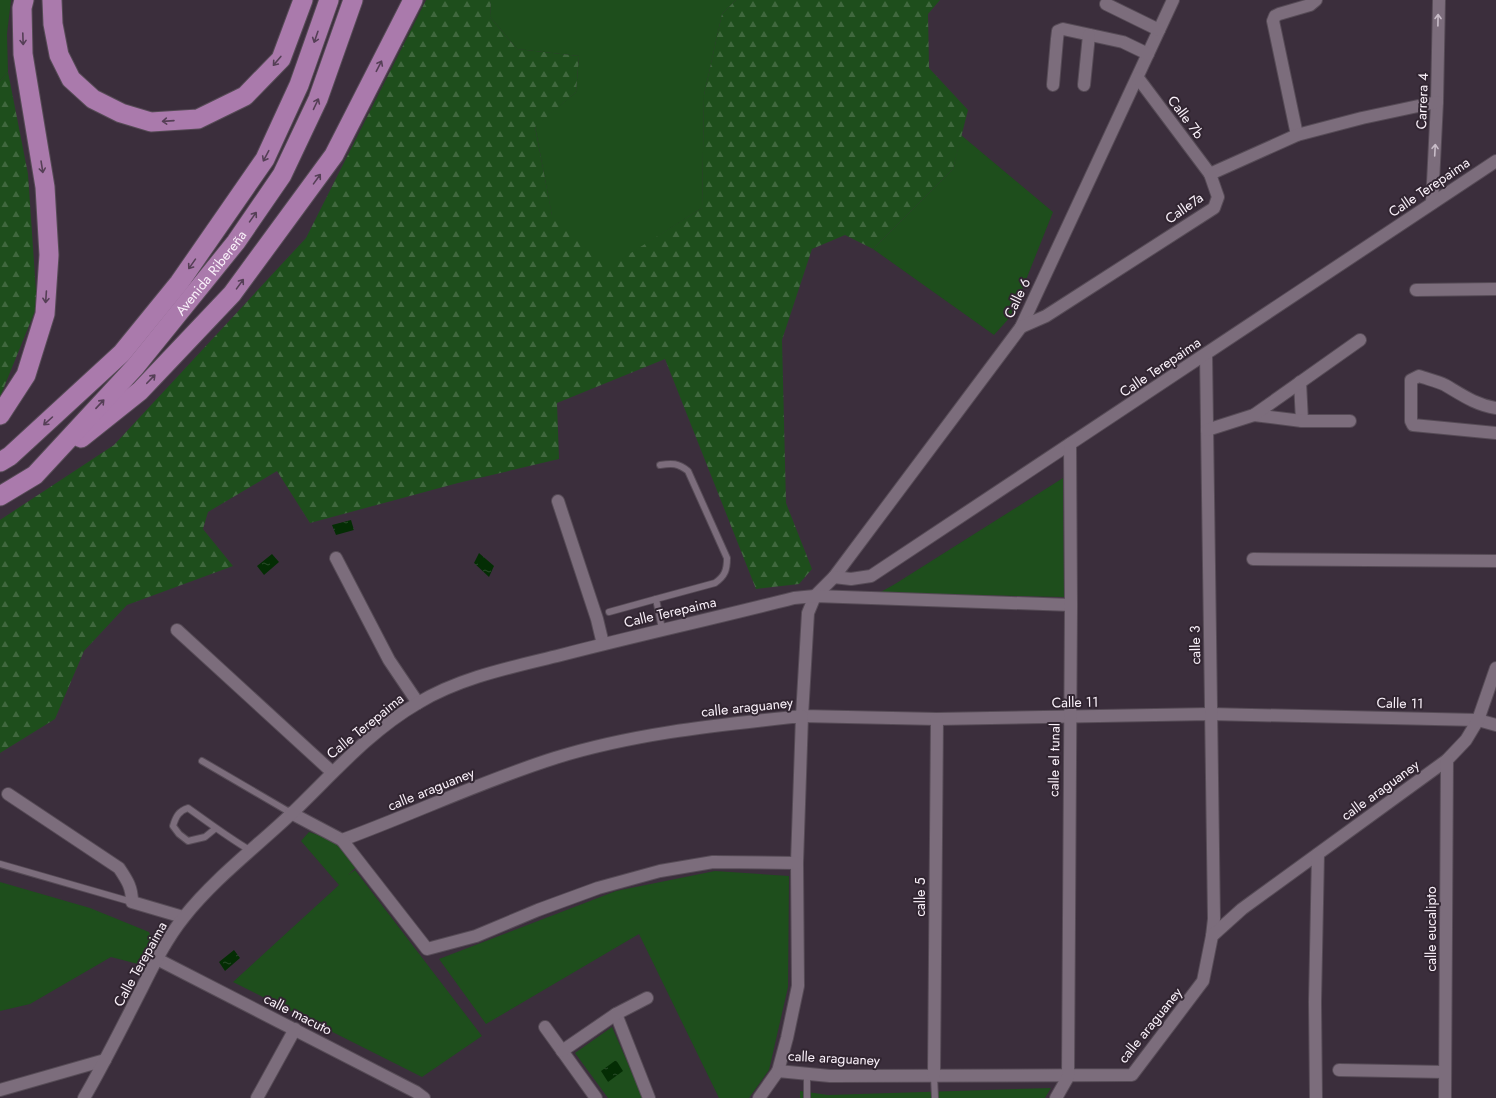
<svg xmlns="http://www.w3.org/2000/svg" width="1496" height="1098" font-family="Jost,sans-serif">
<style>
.green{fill:#1e4e1c}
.forest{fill:url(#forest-firs)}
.water{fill:url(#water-ripples)}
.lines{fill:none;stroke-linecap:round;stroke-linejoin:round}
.service-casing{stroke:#564b56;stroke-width:8}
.minor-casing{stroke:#564b56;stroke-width:14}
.primary-casing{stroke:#564b56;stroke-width:21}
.service{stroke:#7c6d7c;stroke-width:6}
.minor{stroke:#7c6d7c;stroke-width:12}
.primary{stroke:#aa7aac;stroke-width:19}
.oneway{stroke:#c8bcc8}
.oneway2{stroke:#553f56}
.labels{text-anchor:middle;stroke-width:4;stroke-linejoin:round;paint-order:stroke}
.street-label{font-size:14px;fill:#faf1fa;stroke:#312531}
</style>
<defs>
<pattern id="forest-firs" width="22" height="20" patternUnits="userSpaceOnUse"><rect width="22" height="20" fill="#1e4e1c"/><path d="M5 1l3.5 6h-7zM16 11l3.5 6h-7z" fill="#40683e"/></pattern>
<pattern id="water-ripples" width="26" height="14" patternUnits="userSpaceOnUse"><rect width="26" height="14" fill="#042d04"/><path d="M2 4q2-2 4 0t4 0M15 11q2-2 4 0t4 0" fill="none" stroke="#2a4c2a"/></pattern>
</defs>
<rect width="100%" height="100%" fill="#3b2e3c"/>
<!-- green -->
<g class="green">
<path d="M0,0H11L7,34L8,72L0,81Z"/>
<path d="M491,0H736L722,14L704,95L702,208L607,269L552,216L535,126L576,92L579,56L517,49L490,17Z"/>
<path d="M961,135L1053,212L1012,315L994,335L873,249L953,169Z"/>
<path d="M1063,478L1064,597L879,593L895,584Z"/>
<path d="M309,832L340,842L358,865L348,875L355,870L482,1036L422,1077L233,982L339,885L301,841Z"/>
<path d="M715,871L789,876L788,987L769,1070L749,1098H719L639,934L486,1024L439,959L616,891Z"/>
<path d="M0,882L90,908L149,932L153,945L138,964L111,957L30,1004L0,1011Z"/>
<path d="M612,1027L643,1098H608L575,1053Z"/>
<path d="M1051,1088L1045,1098H800V1091L828,1095Z"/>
</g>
<!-- forest -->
<g class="forest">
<path d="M426,0H491L490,17L517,49L579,56L576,92L535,127L552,215L607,268L702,208L704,95L722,14L736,0H940L928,14L929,68L968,110L953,169L873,249L845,235L812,249L782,340L786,503L812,569L799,584L756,589L665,359L557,403L559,459L458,483L310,523L277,471L208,512L203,529L233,566L127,605L84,651L55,719L0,753V520L114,445L306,238Z"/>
<path d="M8,72L28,174L37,306L0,397V81Z"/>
</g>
<!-- water -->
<g class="water">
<path d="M351,520L354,530L336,535L332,525Z"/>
<path d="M479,553L494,566L489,577L474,563Z"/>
<path d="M272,554L279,562L264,575L257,566Z"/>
<path d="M234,950L240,958L225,971L219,962Z"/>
<path d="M616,1060L623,1071L608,1082L601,1071Z"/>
</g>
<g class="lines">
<!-- service casing -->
<g class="service-casing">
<g id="service">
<path d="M660,465C672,463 678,463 688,471L727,558C727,570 725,576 715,583L656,599L662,629"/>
<path d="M609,612L656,599"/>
<path d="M202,761L291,813"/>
<path d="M216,828L205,837L188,841L179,834L173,826C176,816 179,811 188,808C209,823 229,838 251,851"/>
<path d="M0,864L132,902"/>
<path d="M807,1074V1098"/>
<path d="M934,1076L935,1098"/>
</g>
</g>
<!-- minor casing -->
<g class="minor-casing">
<g id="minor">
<path d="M1173,0L1021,327L834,577L815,596L808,613L802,716L937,719L1210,714L1478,720L1496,725"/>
<path d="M1106,4L1159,30"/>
<path d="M1138,78L1210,174"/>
<path d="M1053,85L1057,39L1058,31L1063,29L1123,42L1148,54"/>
<path d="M1084,85L1089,35"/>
<path d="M1297,135L1273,21L1275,16L1279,14L1310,5L1316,0"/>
<path d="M1432,203L1437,102L1439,0"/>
<path d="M1416,290L1496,289"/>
<path d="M1021,327L1046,316L1214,208L1218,197L1210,174L1297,135L1362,118L1437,102"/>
<path d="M1206,354L1214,919L1212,936"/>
<path d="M1300,382L1302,421"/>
<path d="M1496,408C1476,405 1462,395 1445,385C1437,381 1427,379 1419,376L1411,380V421L1413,425L1496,433"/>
<path d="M1254,415L1302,421H1350"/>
<path d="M1207,430L1254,415L1360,340"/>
<path d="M558,501L597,619L603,644"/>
<path d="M336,558L389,660L418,703"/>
<path d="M1253,559L1496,561"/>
<path d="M834,577L851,579L871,576L1496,161"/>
<path d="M177,630L332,772"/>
<path d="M8,794L119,868C127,880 132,887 132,902L183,917"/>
<path d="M291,813L342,840C413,814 482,781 555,758C635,733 719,725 802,716L797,863L798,986L787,1038L778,1071L759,1098"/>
<path d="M342,840L427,949L476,936L538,910L598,888L660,871L713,862L797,863"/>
<path d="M157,959L416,1092L424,1098"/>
<path d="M616,1014L649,1098"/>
<path d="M545,1027L596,1098"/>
<path d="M562,1051L616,1014L647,998"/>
<path d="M1339,1070L1445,1072"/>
<path d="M778,1071L830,1076L1132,1075L1203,981L1212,936L1242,909L1447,760L1466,740L1478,720L1496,668"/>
<path d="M934,1076L937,719"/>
<path d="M0,1090L105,1060"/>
<path d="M84,1098C105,1062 123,1025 142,988C154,964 167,938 184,917C214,879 255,848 290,815C331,776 368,732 418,703C461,677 513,667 561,655C638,635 716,618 794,598L815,596L1071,605"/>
<path d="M257,1098L295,1029"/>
<path d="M1056,1098L1068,1077L1071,605L1070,444"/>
<path d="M1316,1098L1315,1002L1318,854"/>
<path d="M1445,1098L1447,760"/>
</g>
</g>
<!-- primary casing -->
<g class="primary-casing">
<g id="primary">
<path d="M52,0L53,24L59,55L71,79L93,99L121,113L151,122L198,119L245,96L281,59L303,0"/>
<path d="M0,415L26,375L45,314L49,255L45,187L23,54L22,8L24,0"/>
<path d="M81,438L140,391L232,294L334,155L413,0"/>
<path d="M0,462L10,456L122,353L179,283L265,159L299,85L329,0"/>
<path id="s1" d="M0,496L35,475L135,367L236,242L282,175L318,99L353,0"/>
</g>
</g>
<!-- service -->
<use href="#service" class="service"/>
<!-- minor -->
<use href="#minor" class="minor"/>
<!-- primary -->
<use href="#primary" class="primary"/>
</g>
<!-- one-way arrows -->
<defs><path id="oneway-shaft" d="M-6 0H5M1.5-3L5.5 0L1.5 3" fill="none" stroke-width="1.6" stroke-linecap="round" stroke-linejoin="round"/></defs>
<g class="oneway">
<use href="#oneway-shaft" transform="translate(1438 20) rotate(-89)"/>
<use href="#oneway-shaft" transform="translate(1435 150) rotate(-87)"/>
</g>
<g class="oneway2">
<use href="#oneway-shaft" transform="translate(316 37) rotate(109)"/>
<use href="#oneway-shaft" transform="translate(23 39) rotate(88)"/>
<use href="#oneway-shaft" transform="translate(277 61) rotate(130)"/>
<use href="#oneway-shaft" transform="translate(379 66) rotate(-63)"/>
<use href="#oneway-shaft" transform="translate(316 104) rotate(-65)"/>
<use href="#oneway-shaft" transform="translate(168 121) rotate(176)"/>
<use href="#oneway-shaft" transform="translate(266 156) rotate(118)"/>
<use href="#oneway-shaft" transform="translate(42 167) rotate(81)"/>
<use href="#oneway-shaft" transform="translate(317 179) rotate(-54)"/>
<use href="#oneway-shaft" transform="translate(253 217) rotate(-55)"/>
<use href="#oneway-shaft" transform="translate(192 264) rotate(125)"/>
<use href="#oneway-shaft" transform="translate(240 284) rotate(-54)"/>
<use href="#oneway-shaft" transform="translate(46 297) rotate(94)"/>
<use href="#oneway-shaft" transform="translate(151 379) rotate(-46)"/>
<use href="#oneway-shaft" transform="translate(100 404) rotate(-47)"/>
<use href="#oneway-shaft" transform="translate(48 421) rotate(138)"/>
</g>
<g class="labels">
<!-- street labels -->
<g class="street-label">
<text transform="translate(1422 101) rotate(-88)" y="5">Carrera 4</text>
<text transform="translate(1186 117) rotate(53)" y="5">Calle 7b</text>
<text transform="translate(1429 187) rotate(-34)" y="5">Calle Terepaima</text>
<text transform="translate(1184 208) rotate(-35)" y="5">Calle7a</text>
<text dy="5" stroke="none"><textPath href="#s1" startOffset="309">Avenida Ribereña</textPath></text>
<text transform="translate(1017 298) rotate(-64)" y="5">Calle 6</text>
<text transform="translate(1160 367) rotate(-34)" y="5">Calle Terepaima</text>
<text transform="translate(670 612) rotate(-13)" y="5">Calle Terepaima</text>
<text transform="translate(1195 645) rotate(-91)" y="5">calle 3</text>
<text transform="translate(1075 702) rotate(-1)" y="5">Calle 11</text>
<text transform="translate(1400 703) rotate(1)" y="5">Calle 11</text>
<text transform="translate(747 707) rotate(-6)" y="5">calle araguaney</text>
<text transform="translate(365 726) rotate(-39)" y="5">Calle Terepaima</text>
<text transform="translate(1054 760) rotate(-89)" y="5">calle el tunal</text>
<text transform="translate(431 789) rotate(-22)" y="5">calle araguaney</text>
<text transform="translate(1380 790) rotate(-36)" y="5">calle araguaney</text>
<text transform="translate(920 897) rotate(-90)" y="5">calle 5</text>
<text transform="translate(1431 929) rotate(-90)" y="5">calle eucalipto</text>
<text transform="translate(140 964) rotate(-61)" y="5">Calle Terepaima</text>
<text transform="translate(298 1014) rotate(27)" y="5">calle macuto</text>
<text transform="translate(1150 1025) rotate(-51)" y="5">calle araguaney</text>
<text transform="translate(834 1058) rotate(3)" y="5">calle araguaney</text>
</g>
</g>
</svg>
